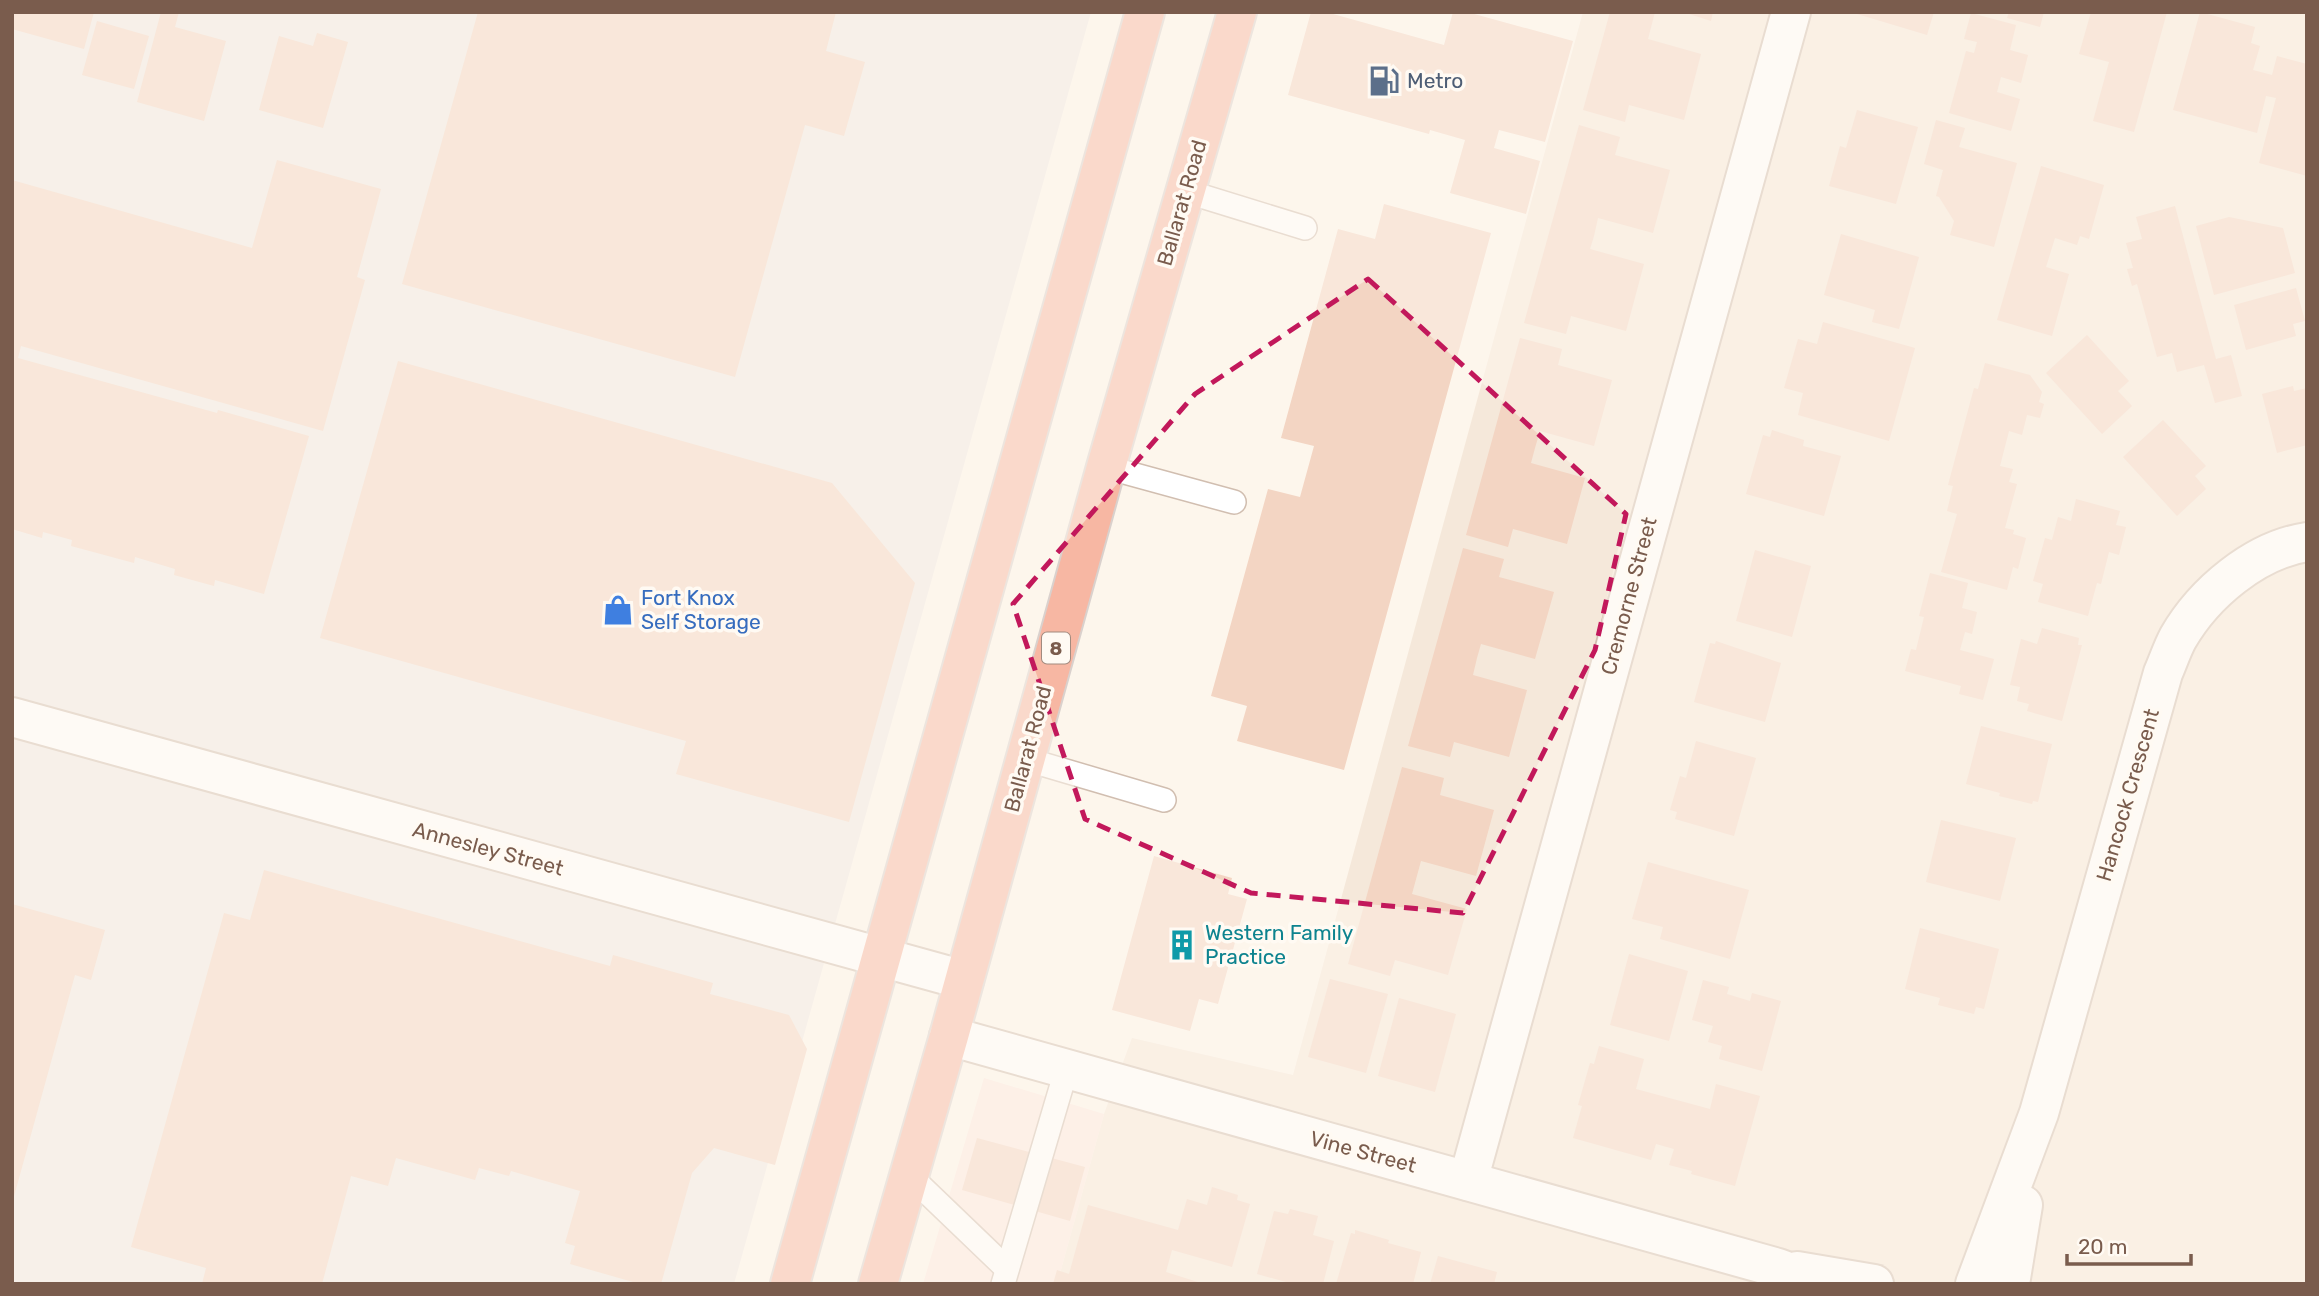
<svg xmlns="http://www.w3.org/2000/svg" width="2319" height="1296" font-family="Rubik,sans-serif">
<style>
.residential{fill:#f5e8da}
.commercial{fill:#fde8e0}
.industrial{fill:#efe9e4}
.building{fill:#f3d5c3}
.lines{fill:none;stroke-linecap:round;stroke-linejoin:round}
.lane-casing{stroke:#d1beb0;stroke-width:26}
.street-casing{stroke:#d1beb0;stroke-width:42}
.highway-casing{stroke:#dad1cd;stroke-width:42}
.lane{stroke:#fff;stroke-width:23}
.street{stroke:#fff;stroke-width:38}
.highway{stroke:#f7b7a3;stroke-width:38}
.marked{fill:none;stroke:#c2185b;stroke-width:5;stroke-dasharray:14 9;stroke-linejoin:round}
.labels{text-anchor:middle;stroke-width:7;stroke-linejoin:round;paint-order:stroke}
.shield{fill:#fffaf3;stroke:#a28b7f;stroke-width:2}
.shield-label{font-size:19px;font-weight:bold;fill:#7a5c4d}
.service-label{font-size:21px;fill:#4e5e75;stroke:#fffaf3;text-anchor:start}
.street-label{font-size:21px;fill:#7a5c4d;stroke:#fffaf3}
.shop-label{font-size:21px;fill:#366cbe;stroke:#fffaf3;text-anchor:start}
.culture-label{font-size:21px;fill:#0d838f;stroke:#fffaf3;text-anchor:start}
</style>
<rect width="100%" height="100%" fill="#fdf6ec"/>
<!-- residential -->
<path class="residential" d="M1583,12H2307V1284H1057L1104,1114L1132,1038L1293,1075Z"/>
<!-- commercial -->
<path class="commercial" d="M984,1078L1104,1114L1057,1284H923Z"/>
<!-- industrial -->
<path class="industrial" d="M12,12H1091L734,1284H12Z"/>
<!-- building -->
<g class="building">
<path d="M12,12H94L84,49L12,29Z"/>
<path d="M161,12H179L175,27L226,41L204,121L137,102Z"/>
<path d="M478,12H836L826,51L865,62L844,136L805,125L735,377L402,284Z"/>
<path d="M1311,12H1326L1444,45L1453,12H1467L1573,41L1545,142L1499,130L1494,148L1540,161L1526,214L1450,193L1465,140L1430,130L1429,134L1288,95Z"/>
<path d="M1610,12H1655L1648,39L1701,54L1684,120L1629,105L1625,122L1583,110Z"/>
<path d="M1683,12H1713L1711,21Z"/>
<path d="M1857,12H1934L1927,35L1857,14Z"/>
<path d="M2009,12H2044L2040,27L2007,18Z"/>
<path d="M2091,12H2167L2134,132L2093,121L2109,62L2079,54Z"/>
<path d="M2200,12L2255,27L2251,43L2260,46L2253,70L2272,75L2277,56L2307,64V176L2259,163L2276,98L2266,96L2257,133L2173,110Z"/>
<path d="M1971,13L2016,25L2010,50L2028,55L2021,83L2001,77L1997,92L2020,99L2011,131L1949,113L1966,51L1974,53L1977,42L1964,39Z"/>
<path d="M97,21L149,36L134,89L82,75Z"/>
<path d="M317,33L348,42L323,128L259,110L279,36L313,46Z"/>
<path d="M1857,110L1918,127L1896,204L1829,186L1840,146L1846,148Z"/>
<path d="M1936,120L1965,128L1959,147L2017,163L1994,247L1950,235L1954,221L1939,197L1936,196L1943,170L1924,164Z"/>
<path d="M1579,125L1620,137L1615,155L1670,170L1653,233L1598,218L1594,236L1590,249L1644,264L1626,331L1571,316L1566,334L1524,323Z"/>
<path d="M277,160L381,189L357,277L365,280L323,431L21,346L18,358L217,413L218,410L309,436L264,594L215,580L214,586L174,575L175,569L135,557L134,563L71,546L72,540L43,532L42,538L12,529V180L252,248Z"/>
<path d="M2041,166L2104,185L2089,239L2080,236L2077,245L2055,238L2046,267L2069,274L2052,336L1997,320Z"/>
<path d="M1384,204L1491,233L1344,770L1237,741L1247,706L1211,696L1268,489L1300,497L1314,446L1281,438L1338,229L1375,239Z"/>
<path d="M2175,206L2216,359L2231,355L2242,396L2215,403L2204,365L2177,372L2172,353L2157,357L2137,284L2132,286L2127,269L2133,268L2126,243L2142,239L2136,217Z"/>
<path d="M2229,217L2283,228L2295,273L2214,295L2196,226Z"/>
<path d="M1841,234L1919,257L1899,329L1872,322L1875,310L1824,295Z"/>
<path d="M2296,288L2305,321L2293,324L2296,336L2246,350L2234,305Z"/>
<path d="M1823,322L1915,348L1889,441L1798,415L1803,393L1784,388L1798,339L1817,344Z"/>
<path d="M2087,335L2129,381L2118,391L2132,406L2102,434L2046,373Z"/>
<path d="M1520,338L1562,349L1558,365L1612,380L1594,446L1540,431L1535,448L1531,463L1585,478L1567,544L1513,529L1508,547L1466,535Z"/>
<path d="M398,361L832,483L915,583L849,822L676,774L686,741L320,638Z"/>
<path d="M1985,363L2030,375L2042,392L2039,402L2044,404L2040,418L2027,415L2022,435L2009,431L2000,466L2013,469L2009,482L2017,484L2005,528L2014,530L2013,534L2026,538L2018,569L2013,567L2007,590L1941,572L1957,514L1947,511L1953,486L1948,485L1974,388L1978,389Z"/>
<path d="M2293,386L2294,391L2307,388V445L2277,453L2262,394Z"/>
<path d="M2163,420L2206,466L2195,476L2206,489L2177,516L2123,457Z"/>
<path d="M1772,430L1804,440L1803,446L1841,456L1824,516L1746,494L1763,435L1770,437Z"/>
<path d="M2076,499L2120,511L2116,525L2126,527L2119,555L2109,552L2101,584L2097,583L2088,616L2038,602L2043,584L2033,581L2045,538L2052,540L2058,517L2071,521Z"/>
<path d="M1463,548L1504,559L1499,577L1554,592L1535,659L1481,644L1477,658L1473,675L1527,690L1509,757L1454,742L1450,757L1408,746Z"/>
<path d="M1755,550L1811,566L1792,637L1736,621Z"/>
<path d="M1930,573L1968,583L1962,608L1977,612L1972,634L1965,632L1960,650L1994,659L1983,700L1959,694L1961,686L1905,671L1911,649L1916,650L1924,617L1919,616Z"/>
<path d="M2042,628L2079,638L2078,645H2082L2062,721L2027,711L2029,704L2017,701L2020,687L2010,685L2021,639L2037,644Z"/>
<path d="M1716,641L1781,663L1765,722L1694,702L1710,643L1715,644Z"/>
<path d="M1981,726L2052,744L2038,802L2033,801L2032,804L1999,796L2000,793L1966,784Z"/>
<path d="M1696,741L1756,758L1734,836L1675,819L1677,812L1670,810L1680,776L1686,778Z"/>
<path d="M1402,767L1444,778L1440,795L1494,810L1476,876L1421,861L1412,894L1467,909L1448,975L1395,960L1390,976L1348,964Z"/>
<path d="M1941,820L2016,838L2000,901L1926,882Z"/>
<path d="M1154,856L1232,878L1228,894L1247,899L1218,1004L1199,999L1190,1031L1112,1010Z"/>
<path d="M1648,862L1749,890L1730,959L1660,939L1663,927L1632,919Z"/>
<path d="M264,870L610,966L613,955L713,983L710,994L789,1015L807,1049L775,1165L714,1148L692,1173L661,1284H640L570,1264L575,1246L565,1243L580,1191L511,1171L509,1176L479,1168L475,1180L396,1158L388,1186L351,1176L322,1284H202L206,1268L131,1247L224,913L250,920Z"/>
<path d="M12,904L105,930L91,980L75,975L13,1200Z"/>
<path d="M1920,928L1999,949L1984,1009L1976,1007L1974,1014L1938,1005L1940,998L1905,989Z"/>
<path d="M1629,954L1688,971L1669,1041L1610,1025Z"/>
<path d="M1330,979L1388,994L1366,1073L1308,1057Z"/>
<path d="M1703,980L1729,987L1727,994L1750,1001L1752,993L1781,1001L1762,1071L1719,1059L1722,1046L1708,1042L1713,1026L1692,1020Z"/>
<path d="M1399,998L1456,1014L1435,1092L1378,1076Z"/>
<path d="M1599,1046L1644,1059L1636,1089L1710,1109L1716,1084L1760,1096L1735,1186L1691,1174L1692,1171L1669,1165L1674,1149L1656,1144L1651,1160L1573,1138L1582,1106L1578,1105L1590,1063L1594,1064Z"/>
<path d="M977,1138L1085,1167L1070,1221L962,1190Z"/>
<path d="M1212,1187L1238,1195L1237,1200L1250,1204L1232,1267L1172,1250L1166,1272L1204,1284H1053L1057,1270L1069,1274L1088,1205L1178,1230L1187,1199L1207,1205Z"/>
<path d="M1290,1209L1318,1216L1313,1235L1334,1241L1323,1284H1293L1257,1274L1274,1211L1288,1214Z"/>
<path d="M1355,1230L1389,1240L1388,1243L1421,1252L1413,1284H1336L1351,1233L1355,1234Z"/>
<path d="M1438,1256L1497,1272L1494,1284H1430Z"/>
</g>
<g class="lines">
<!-- lane casing -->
<g class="lane-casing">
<g id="lane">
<path d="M1185,191L1305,228"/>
<path d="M1106,467L1234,502"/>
<path d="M1025,759L1164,800"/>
<path d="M908,1174L1007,1269"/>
<path d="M1003,1284L1066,1071"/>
</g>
</g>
<!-- street casing -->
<g class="street-casing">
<g id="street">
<path d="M12,717L964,980"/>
<path d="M949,1036L1778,1268L1821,1284"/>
<path d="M1468,1181L1791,12"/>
<path d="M1797,1271L1874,1284"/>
<path d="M1975,1284L2039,1113L2163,673C2168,662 2172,649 2178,638C2204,593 2255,550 2307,542"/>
<path d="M2010,1284L2023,1205"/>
</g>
</g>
<!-- highway casing -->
<g class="highway-casing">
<g id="highway">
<path d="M790,1284L1145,12"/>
<path d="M878,1284L949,1036L1106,467L1237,12"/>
</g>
</g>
<!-- lane -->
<use href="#lane" class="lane"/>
<!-- street -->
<use href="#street" class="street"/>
<!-- highway -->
<use href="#highway" class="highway"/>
</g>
<!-- marked area -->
<path d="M0 0H2319V1296H0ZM1368,279L1626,514L1595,650L1463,913L1251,893L1085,819L1013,604L1195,394Z" fill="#fdf6ec" fill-opacity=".55" fill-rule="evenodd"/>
<path class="marked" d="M1368,279L1626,514L1595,650L1463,913L1251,893L1085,819L1013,604L1195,394Z"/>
<!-- icons -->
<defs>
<g id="fuel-bare" transform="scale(2.415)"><path d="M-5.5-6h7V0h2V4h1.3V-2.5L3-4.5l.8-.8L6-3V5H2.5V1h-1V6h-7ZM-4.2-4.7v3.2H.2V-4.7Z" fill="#5c6f8a" stroke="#fffaf3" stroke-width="2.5" paint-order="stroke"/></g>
<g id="shop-bare" transform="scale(2.415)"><path d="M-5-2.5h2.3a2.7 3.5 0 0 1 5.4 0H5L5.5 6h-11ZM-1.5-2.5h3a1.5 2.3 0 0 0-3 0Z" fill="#3f7fe0" stroke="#fffaf3" stroke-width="2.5" paint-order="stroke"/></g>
<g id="building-bare" transform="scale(2.415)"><path d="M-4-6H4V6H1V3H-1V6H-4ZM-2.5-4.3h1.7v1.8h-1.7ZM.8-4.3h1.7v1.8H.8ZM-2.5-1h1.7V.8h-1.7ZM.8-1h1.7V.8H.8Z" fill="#0f9aa8" stroke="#fffaf3" stroke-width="2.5" paint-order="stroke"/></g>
</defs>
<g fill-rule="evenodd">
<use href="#fuel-bare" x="1384" y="81"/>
<use href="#shop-bare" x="618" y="610"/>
<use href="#building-bare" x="1182" y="945"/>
</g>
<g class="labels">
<!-- shield labels -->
<rect class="shield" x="1042" y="632.5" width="28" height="31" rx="5"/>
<g class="shield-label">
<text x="1056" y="655">8</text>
</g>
<!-- service labels -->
<g class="service-label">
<text x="1407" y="88">Metro</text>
</g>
<!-- street labels -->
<g class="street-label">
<text transform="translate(1182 203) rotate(-74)" y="7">Ballarat Road</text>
<text transform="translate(1629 596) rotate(-75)" y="7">Cremorne Street</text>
<text transform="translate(1028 749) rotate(-75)" y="7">Ballarat Road</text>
<text transform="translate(2128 795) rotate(-74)" y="7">Hancock Crescent</text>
<text transform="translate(488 849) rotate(15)" y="7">Annesley Street</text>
<text transform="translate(1363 1152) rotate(15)" y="7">Vine Street</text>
</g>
<!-- shop labels -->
<g class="shop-label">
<text x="641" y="605">Fort Knox<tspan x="641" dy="24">Self Storage</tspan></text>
</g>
<!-- culture labels -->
<g class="culture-label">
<text x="1205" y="940">Western Family<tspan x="1205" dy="24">Practice</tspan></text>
</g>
</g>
<!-- border -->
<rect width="2319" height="1296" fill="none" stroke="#7a5c4d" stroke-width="28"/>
<!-- scale -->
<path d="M2067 1254v10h124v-10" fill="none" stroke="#7a5c4d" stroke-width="3.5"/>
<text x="2078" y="1254" font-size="21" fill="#7a5c4d" stroke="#fffaf3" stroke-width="5" paint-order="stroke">20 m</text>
</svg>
